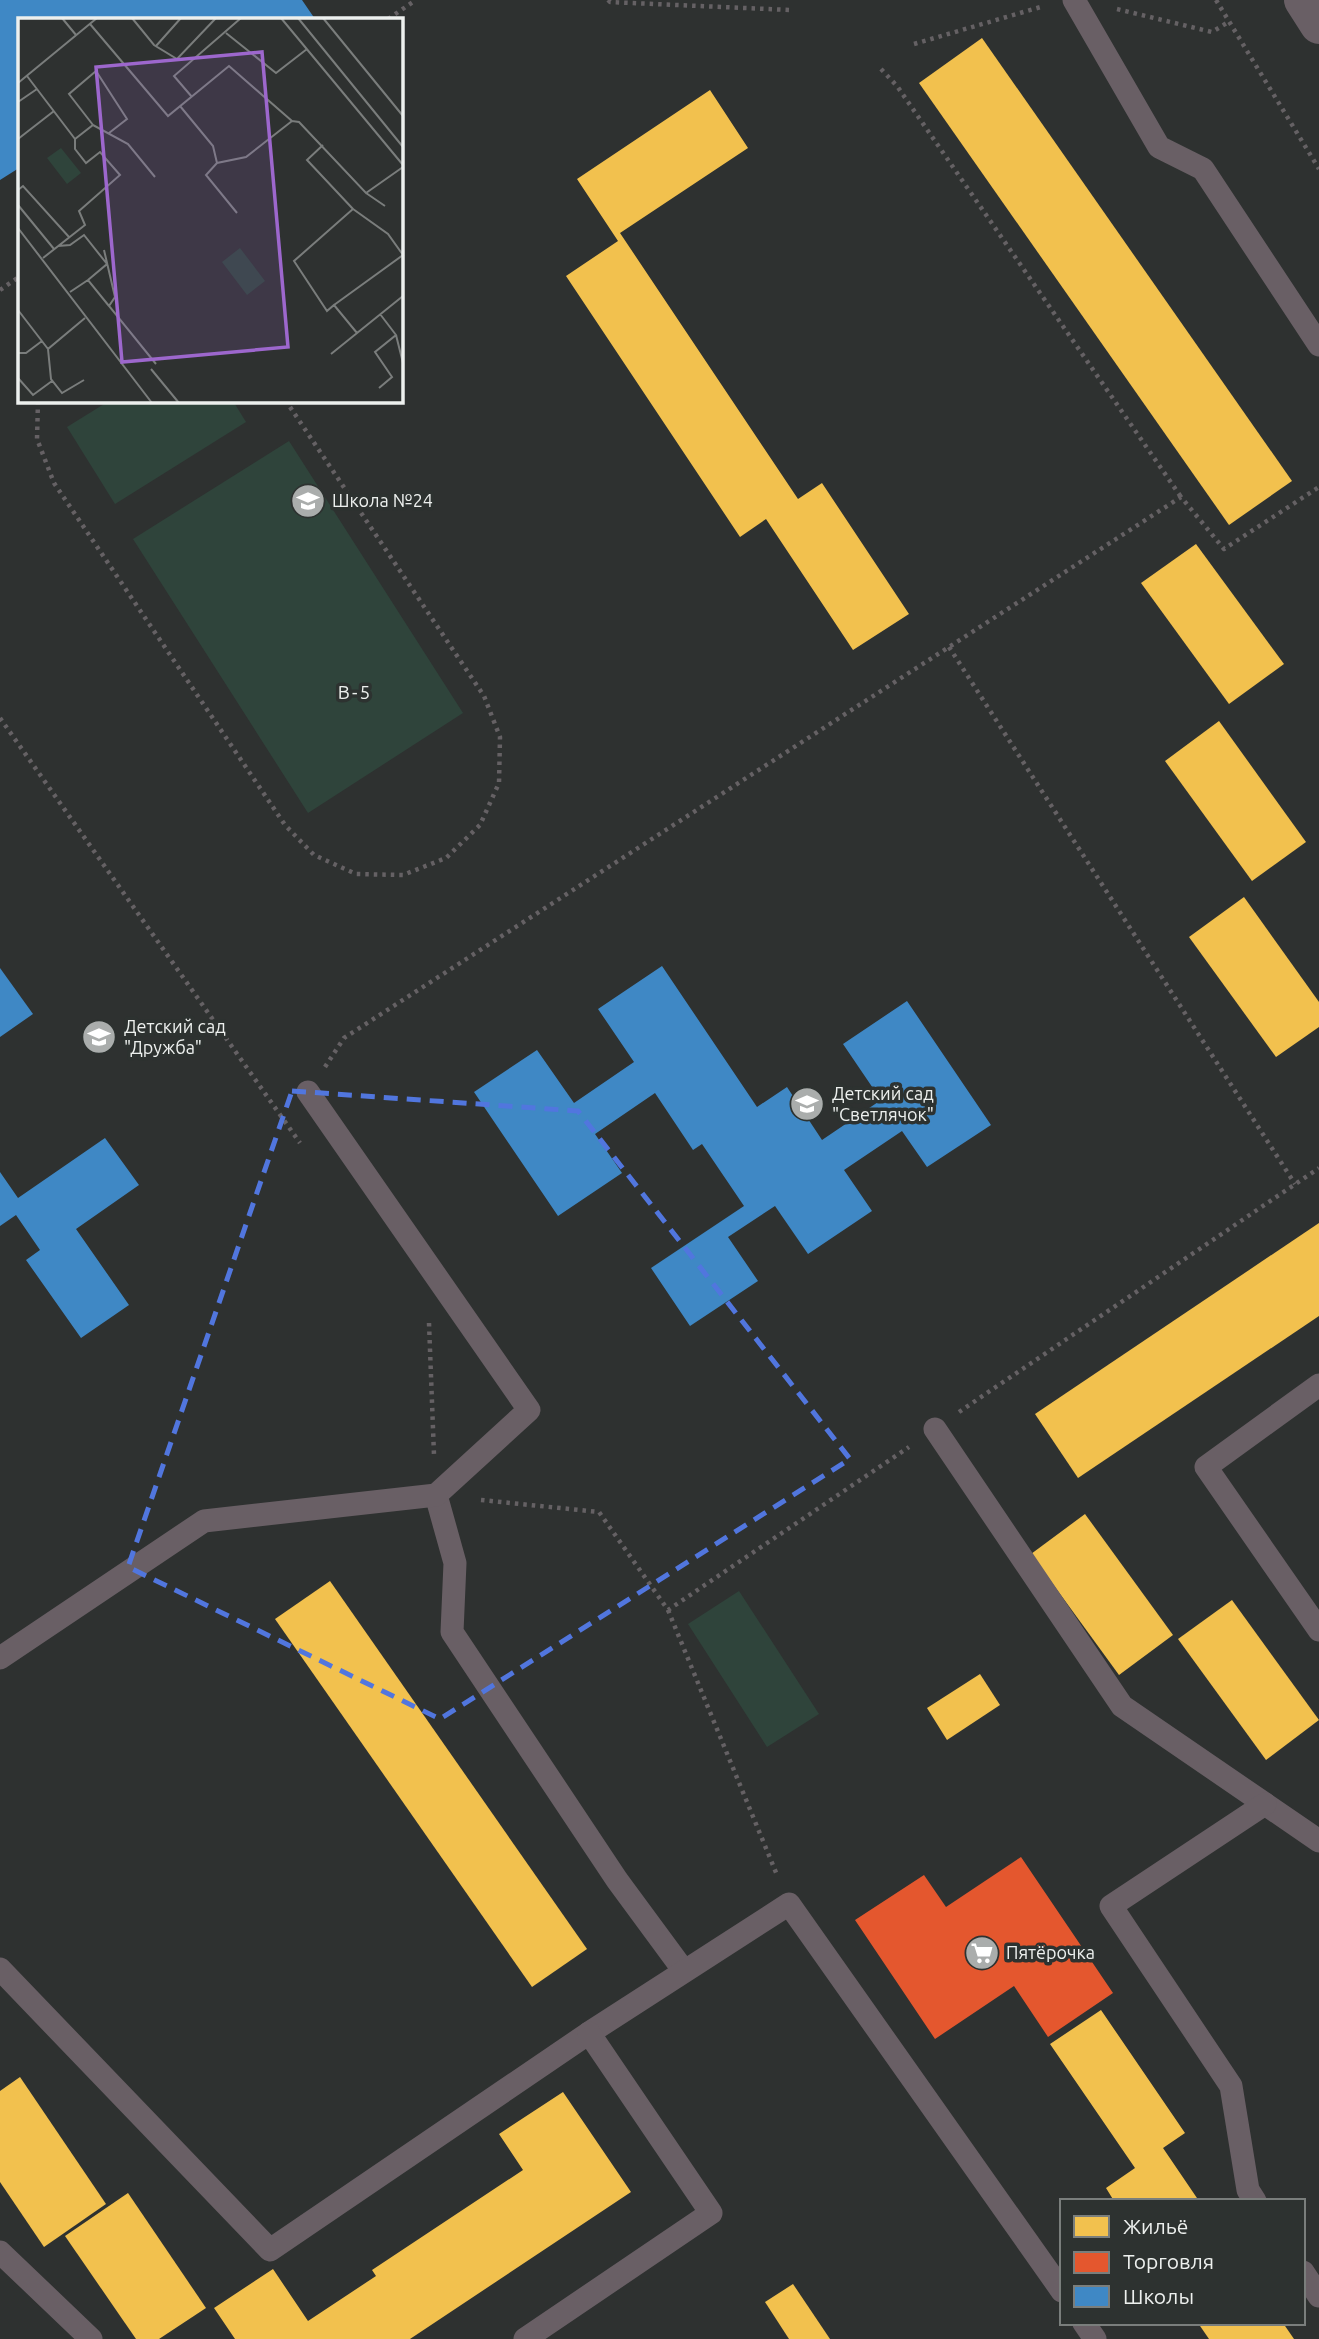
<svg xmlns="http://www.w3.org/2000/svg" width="1319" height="2339" font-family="Ubuntu,sans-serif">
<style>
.green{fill:#2f443b}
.homes{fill:#f2c14e}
.shops{fill:#e4572e}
.schools{fill:#3f88c5}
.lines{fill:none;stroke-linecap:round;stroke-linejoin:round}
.path{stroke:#656164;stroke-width:4.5;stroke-dasharray:3.5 5;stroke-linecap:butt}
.service{stroke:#695f65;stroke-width:23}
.tertiary{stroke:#695f65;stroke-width:38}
.marked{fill:none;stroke:#5176de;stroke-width:5;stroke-dasharray:14 9;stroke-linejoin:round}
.labels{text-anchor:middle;stroke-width:7;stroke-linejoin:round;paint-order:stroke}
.poi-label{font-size:18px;fill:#edf0ee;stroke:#2d3230;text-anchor:start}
.neighbourhood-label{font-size:19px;letter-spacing:2px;fill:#edf0ee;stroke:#2d3230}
.inset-road{fill:none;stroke:#7a7d7c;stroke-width:2}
.view{fill:#9d67cd;fill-opacity:0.15;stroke:#9d67cd;stroke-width:3.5}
.inset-edge{fill:none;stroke:#edf0ee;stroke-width:3.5}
</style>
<rect width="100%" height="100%" fill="#2e3130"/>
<!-- green -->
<g class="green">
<path d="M109,401H233L246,422L115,504L67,427Z"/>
<path d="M289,441L463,713L308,813L133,539Z"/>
<path d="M739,1591L819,1714L767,1747L688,1624Z"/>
</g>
<!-- homes -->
<g class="homes">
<path d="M982,38L1292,481L1229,525L919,83Z"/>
<path d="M710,90L748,148L620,233L798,499L822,483L909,614L853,650L766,519L740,537L566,276L618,241L577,179Z"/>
<path d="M1196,544L1284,664L1229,704L1141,583Z"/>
<path d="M1219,721L1306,842L1252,881L1165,761Z"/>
<path d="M1244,897L1319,1002V1027L1276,1057L1189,937Z"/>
<path d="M1319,1223V1316L1078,1478L1035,1414Z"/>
<path d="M1085,1514L1173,1635L1119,1675L1031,1554Z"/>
<path d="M330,1581L587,1949L532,1987L275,1619Z"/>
<path d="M1232,1600L1319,1720L1266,1760L1178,1639Z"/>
<path d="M980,1674L1000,1705L947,1740L927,1708Z"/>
<path d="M1101,2010L1185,2133L1163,2148L1199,2201H1114L1106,2188L1135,2168L1050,2044Z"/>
<path d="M20,2077L106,2204L44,2247L0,2182V2091Z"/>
<path d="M563,2092L631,2192L410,2339H235L214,2308L273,2269L308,2321L376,2276L372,2270L523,2170L499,2134Z"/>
<path d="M128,2193L206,2308L159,2339H136L65,2236Z"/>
<path d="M793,2284L830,2339H789L765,2302Z"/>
<path d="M1198,2323H1283L1294,2339H1209Z"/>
</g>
<!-- shops -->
<path class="shops" d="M1021,1857L1113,1993L1048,2037L1014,1986L935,2039L855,1920L924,1875L946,1907Z"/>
<!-- schools -->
<g class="schools">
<path d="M0,0H302L315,19H19V168L0,180Z"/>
<path d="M662,966L757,1107L787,1087L822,1140L881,1100L843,1044L907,1001L991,1125L927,1167L902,1131L844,1170L872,1211L808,1254L775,1206L728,1237L758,1281L690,1326L651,1268L744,1206L702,1144L693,1150L655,1093L595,1134L622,1173L558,1216L474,1092L537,1050L574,1103L634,1062L598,1009Z"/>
<path d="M0,968L33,1014L0,1037Z"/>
<path d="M105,1138L139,1185L76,1229L129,1305L81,1338L26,1260L40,1250L16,1215L0,1226V1172L18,1198Z"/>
</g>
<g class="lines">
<!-- path -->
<g class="path">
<path d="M608,0L610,2L789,10"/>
<path d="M1216,0L1319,169"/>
<path d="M1117,9L1212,32L1230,21"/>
<path d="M388,19L416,0"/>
<path d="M914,44L1044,6"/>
<path d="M881,69L897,86L1181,497"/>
<path d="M0,290L19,277"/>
<path d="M38,401L37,439L54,483L285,825L314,855L356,874L403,875L446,858L480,825L499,783L500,737L484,696L286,401"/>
<path d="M949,647L1295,1184"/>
<path d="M0,718L300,1143"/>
<path d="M325,1067L344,1038L1181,497L1224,549L1319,487"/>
<path d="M429,1323L434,1455"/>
<path d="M959,1412L1319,1168"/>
<path d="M481,1500L599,1512L668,1610L909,1447"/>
<path d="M668,1610L777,1875"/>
</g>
<!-- service -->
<g class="service">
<path d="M1074,0L1159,147L1203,169L1319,345"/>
<path d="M1319,1385L1206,1467L1319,1630"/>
<path d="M935,1429L1122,1706L1319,1841"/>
<path d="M436,1495L455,1563L452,1632L617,1880L684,1971"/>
<path d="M0,1658L204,1521L436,1495L529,1410L308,1092"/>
<path d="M0,1969L270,2250L589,2033L789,1904L1062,2291"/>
<path d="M1255,2201L1248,2190L1231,2086L1111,1906L1265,1804"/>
<path d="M0,2252L91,2339"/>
<path d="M1303,2272L1319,2296"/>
<path d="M1084,2323L1095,2339"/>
<path d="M525,2339L711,2213L589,2033"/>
</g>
<!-- tertiary -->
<path class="tertiary" d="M1303,0L1319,25"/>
</g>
<!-- marked area -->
<path class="marked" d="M292,1091L578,1111L850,1459L440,1719L128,1567Z"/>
<!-- icons -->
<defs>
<g id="school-disc" transform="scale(1.75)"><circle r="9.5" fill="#aaadac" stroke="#2d3230"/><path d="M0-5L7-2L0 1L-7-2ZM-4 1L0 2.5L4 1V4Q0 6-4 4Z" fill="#fff"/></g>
<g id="supermarket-disc" transform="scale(1.75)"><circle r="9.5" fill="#aaadac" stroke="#2d3230"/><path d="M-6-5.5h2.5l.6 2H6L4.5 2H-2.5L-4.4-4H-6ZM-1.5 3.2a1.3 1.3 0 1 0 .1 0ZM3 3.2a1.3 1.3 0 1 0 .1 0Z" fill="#fff"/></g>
</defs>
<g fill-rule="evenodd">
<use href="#school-disc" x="308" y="501"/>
<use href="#school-disc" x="99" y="1037"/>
<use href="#school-disc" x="807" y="1104"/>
<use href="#supermarket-disc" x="982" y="1953"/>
</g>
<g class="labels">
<!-- poi labels -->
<g class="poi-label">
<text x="332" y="507">Школа №24</text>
<text x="124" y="1033">Детский сад<tspan x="124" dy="21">"Дружба"</tspan></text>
<text x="832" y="1100">Детский сад<tspan x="832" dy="21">"Светлячок"</tspan></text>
<text x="1006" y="1959">Пятёрочка</text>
</g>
<!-- neighbourhood labels -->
<g class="neighbourhood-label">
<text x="355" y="699">В-5</text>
</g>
</g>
<!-- overview -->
<g transform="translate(18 18)">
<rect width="385" height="385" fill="#2e3130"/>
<path d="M43,130L63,155L49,166L29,140ZM222,230L247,263L229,277L204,244Z" fill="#2f443b"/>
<path class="inset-road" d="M44,0L58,17M114,0L136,27L159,41L198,0M263,0L385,147M280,0L385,129M305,0L385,98M72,6L150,98L211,48L274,103M208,15L258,55L289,31M138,28L163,0M9,58L57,121V131L68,145L82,134L102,157L61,193L67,207L25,240M0,65L79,0M174,79L156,58L223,0M0,84L19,71M162,88L195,128L199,145M75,107L51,76L78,53L109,101L91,115M0,121L36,93M57,121L75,107L110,126L137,159M305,127L289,142L335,191L276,243L309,293L316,287L339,315M0,172L5,168L51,219M348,175L367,188M0,187L36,231M219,195L188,157L199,145L228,139L274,103L281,104L348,175L385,149M0,210L134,385M40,228L52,227L66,217L89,246L70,262M86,232L97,279L91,288L138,346M52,274L70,262L91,288M316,287L385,237L370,216L335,191M0,292L30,331M378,317L385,345M0,335H8L24,323M313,336L385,278M133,351L161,385M0,360L15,377L34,363M66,362L44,375L33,361L30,331L67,300M361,370L374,359L357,334L378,317L362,296"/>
<path class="view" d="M244,34L270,329L104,344L78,49Z"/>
<rect width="385" height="385" class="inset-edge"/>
</g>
<!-- legend -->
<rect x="1060" y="2199" width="245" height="126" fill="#2d3230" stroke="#7a7e7c" stroke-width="2"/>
<rect x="1074" y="2216" width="35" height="21" fill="#f2c14e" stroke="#7a7e7c" stroke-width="2"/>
<text x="1123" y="2234" font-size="21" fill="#edf0ee">Жильё</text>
<rect x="1074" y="2252" width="35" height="21" fill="#e4572e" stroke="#7a7e7c" stroke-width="2"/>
<text x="1123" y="2269" font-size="21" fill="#edf0ee">Торговля</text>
<rect x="1074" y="2286" width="35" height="21" fill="#3f88c5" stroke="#7a7e7c" stroke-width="2"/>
<text x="1123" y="2304" font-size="21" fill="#edf0ee">Школы</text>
</svg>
